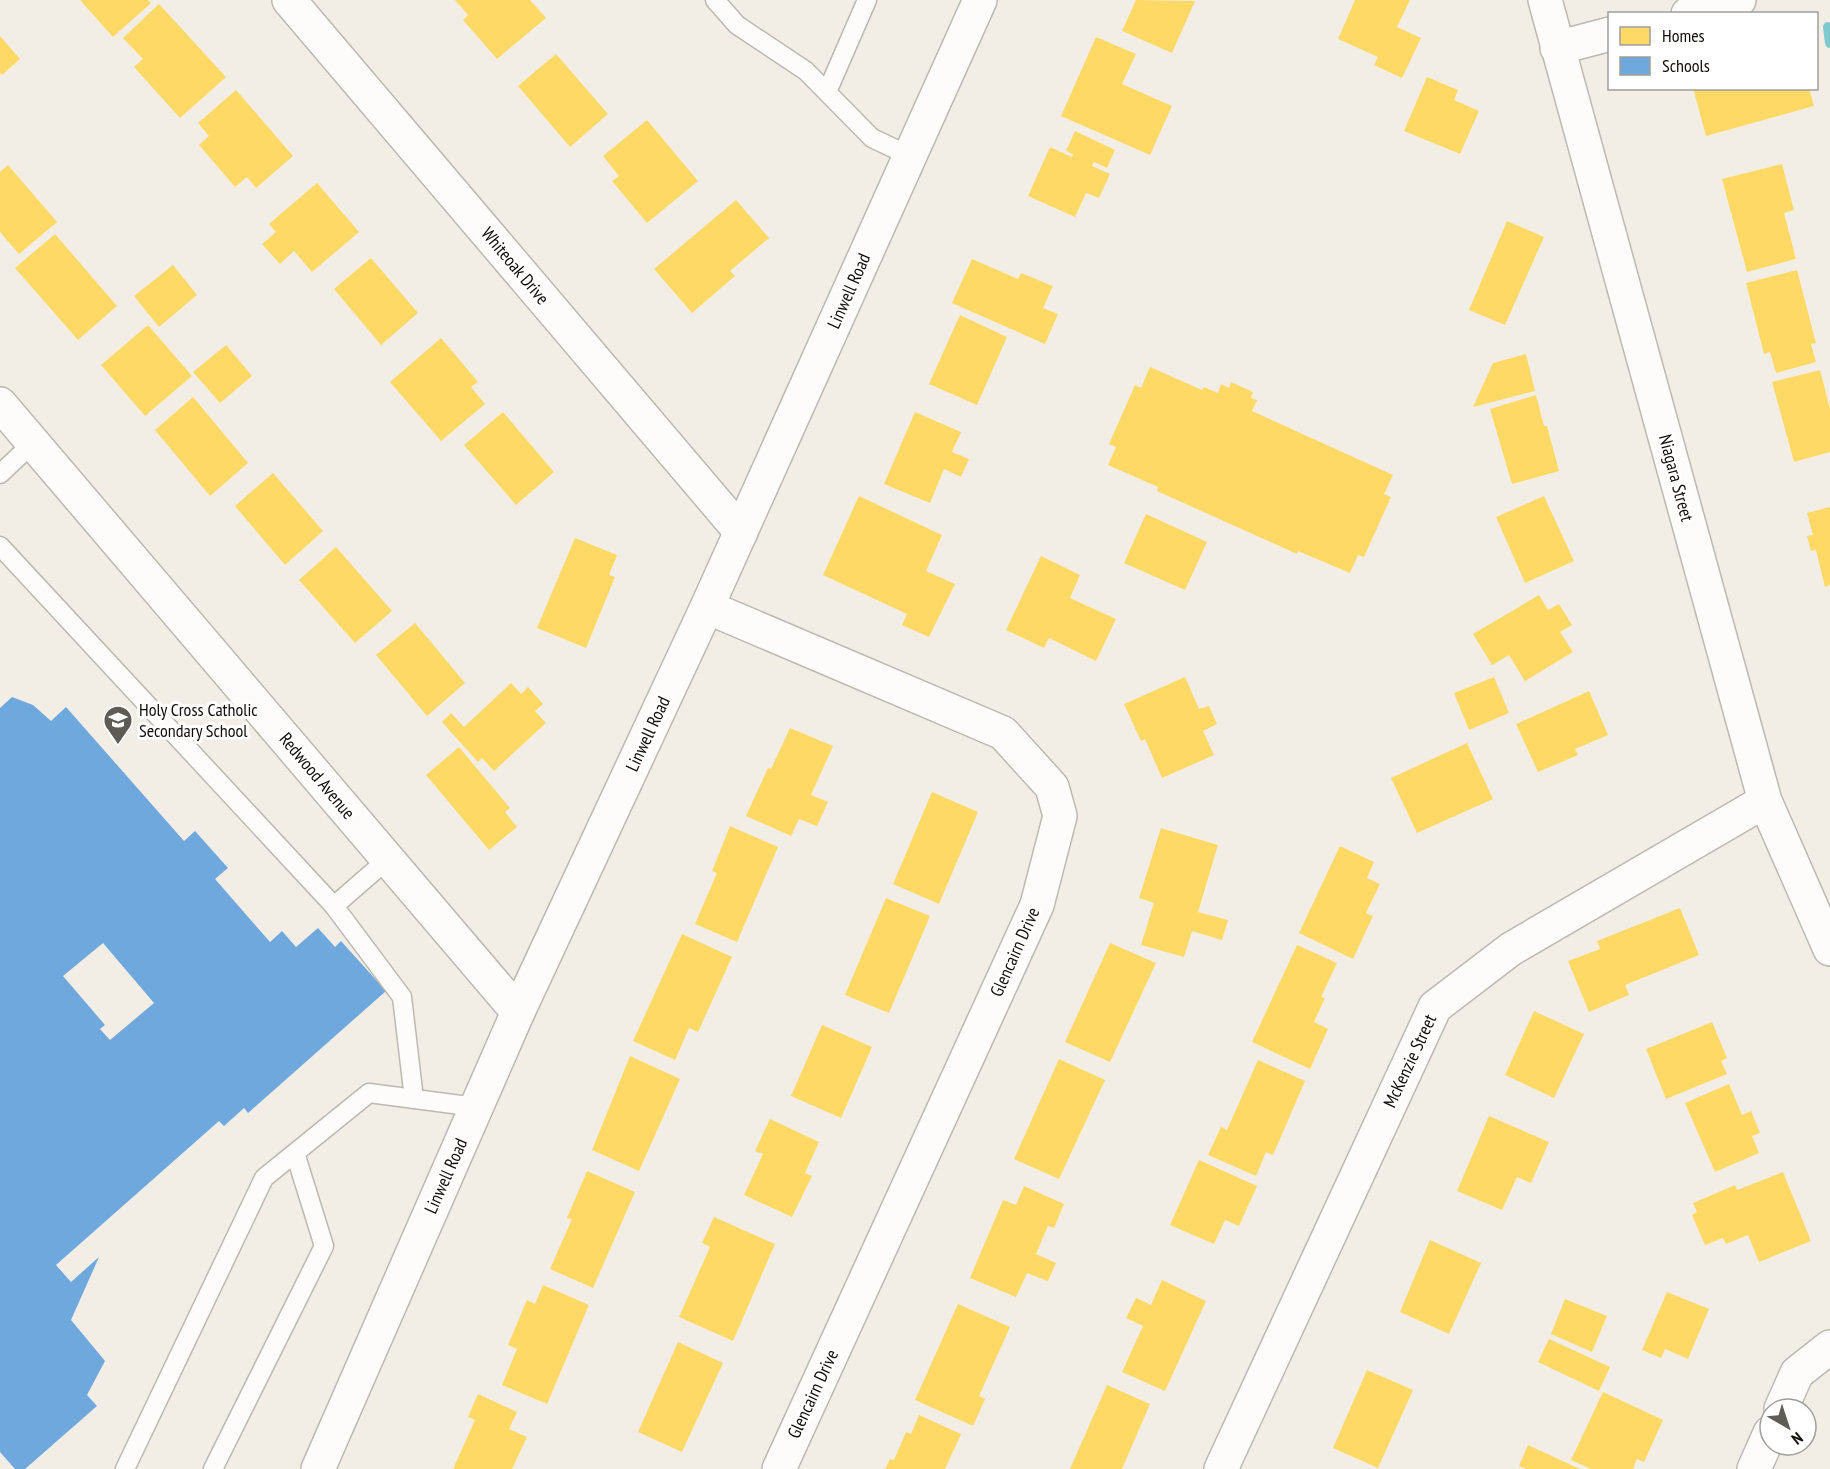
<svg xmlns="http://www.w3.org/2000/svg" width="1830" height="1469" font-family="'PT Sans Narrow',sans-serif">
<style>
.homes{fill:#ffd966}
.schools{fill:#6fa8dc;fill-rule:evenodd}
.lines{fill:none;stroke-linecap:round;stroke-linejoin:round}
.stream{stroke:#7ec9ce;stroke-width:10}
.service-casing{stroke:#bcb9b1;stroke-width:21}
.minor-casing{stroke:#bcb9b1;stroke-width:36}
.tertiary-casing{stroke:#bcb9b1;stroke-width:36}
.secondary-casing{stroke:#bcb9b1;stroke-width:36}
.service{stroke:#fdfcfb;stroke-width:18}
.minor{stroke:#fdfcfb;stroke-width:33}
.tertiary{stroke:#fdfcfb;stroke-width:33}
.secondary{stroke:#fdfcfb;stroke-width:33}
.labels{text-anchor:middle;stroke-width:6;stroke-linejoin:round;paint-order:stroke}
.street-label{font-size:18px;fill:#100d08;stroke:#fff}
.poi-label{font-size:18px;fill:#100d08;stroke:#fff;text-anchor:start}
</style>
<rect width="100%" height="100%" fill="#f2eee5"/>
<!-- homes -->
<g class="homes">
<path d="M80,0H148L151,3L113,37Z"/>
<path d="M455,0H530L546,18L497,59L463,20L468,15Z"/>
<path d="M1136,0L1195,1L1172,53L1122,31Z"/>
<path d="M1355,0H1410L1397,27L1421,38L1402,78L1374,65L1378,57L1338,39Z"/>
<path d="M159,4L226,77L180,118L134,67L143,59L123,38Z"/>
<path d="M0,36L20,59L2,75L0,73Z"/>
<path d="M1096,37L1136,54L1122,84L1172,106L1150,155L1061,116Z"/>
<path d="M556,54L608,114L570,147L518,86Z"/>
<path d="M1427,77L1458,90L1454,100L1479,111L1460,154L1404,131Z"/>
<path d="M1693,88H1809L1814,106L1706,136Z"/>
<path d="M236,90L293,156L256,188L247,177L235,187L199,145L209,136L198,123Z"/>
<path d="M647,120L698,181L647,223L612,181L619,176L603,156Z"/>
<path d="M1075,131L1115,150L1107,168L1094,162L1092,166L1110,174L1099,198L1086,193L1075,217L1028,196L1050,147L1072,157L1073,154L1066,151Z"/>
<path d="M1782,164L1794,210L1784,213L1796,259L1747,272L1722,179Z"/>
<path d="M8,165L57,222L19,254L0,232V172Z"/>
<path d="M317,183L359,232L312,272L294,251L280,264L262,244L276,232L269,224Z"/>
<path d="M736,200L769,238L730,271L735,276L692,313L654,269Z"/>
<path d="M1507,221L1544,237L1505,325L1469,310Z"/>
<path d="M55,234L117,306L78,340L15,268Z"/>
<path d="M371,258L418,313L381,345L334,289Z"/>
<path d="M972,259L1018,279L1021,273L1053,286L1043,308L1058,314L1045,344L952,303Z"/>
<path d="M173,265L197,295L159,327L134,296Z"/>
<path d="M1797,270L1816,343L1811,344L1816,362L1776,373L1770,352L1764,354L1746,283Z"/>
<path d="M960,315L1007,337L977,405L929,384Z"/>
<path d="M148,325L192,376L145,416L101,365Z"/>
<path d="M441,338L478,382L471,387L485,404L441,441L390,382Z"/>
<path d="M226,345L252,376L220,403L193,372Z"/>
<path d="M1526,354L1535,391L1473,407L1493,363Z"/>
<path d="M1150,367L1202,390L1204,387L1218,393L1221,384L1229,388L1231,382L1253,392L1251,398L1257,400L1252,411L1393,475L1384,494L1391,497L1364,557L1358,555L1350,573L1298,551L1297,554L1157,491L1158,487L1108,465L1116,447L1109,444L1135,385L1141,388Z"/>
<path d="M1820,370L1830,409V452L1794,462L1772,382Z"/>
<path d="M1536,395L1544,426H1547L1559,471L1512,484L1490,409Z"/>
<path d="M193,397L248,463L210,496L155,430Z"/>
<path d="M503,412L554,472L516,505L464,445Z"/>
<path d="M915,412L961,432L952,452L969,459L961,477L944,469L930,503L884,484Z"/>
<path d="M273,473L323,531L285,565L235,506Z"/>
<path d="M859,496L942,535L926,571L955,584L929,637L902,625L907,614L823,575Z"/>
<path d="M1544,496L1574,561L1525,583L1496,517Z"/>
<path d="M1830,507V585L1825,587L1816,550L1811,551L1807,536L1813,535L1807,513Z"/>
<path d="M1146,514L1207,542L1185,590L1124,563Z"/>
<path d="M575,538L617,555L609,575L615,577L586,648L537,628Z"/>
<path d="M336,547L392,611L355,643L299,580Z"/>
<path d="M1041,556L1080,575L1070,598L1116,619L1096,661L1049,638L1044,648L1006,630Z"/>
<path d="M1539,595L1548,610L1559,604L1572,625L1560,632L1573,652L1525,681L1509,655L1492,665L1473,634Z"/>
<path d="M415,623L465,683L427,716L376,655Z"/>
<path d="M1185,677L1199,709L1209,706L1217,724L1203,731L1214,755L1162,778L1145,739L1141,741L1124,704Z"/>
<path d="M1494,677L1509,713L1469,730L1454,693Z"/>
<path d="M511,683L521,694L528,687L543,704L535,711L546,723L494,771L482,758L478,762L442,722L451,713L464,727Z"/>
<path d="M1589,691L1608,735L1575,749L1578,755L1538,772L1516,724Z"/>
<path d="M790,728L833,746L811,795L828,802L817,826L799,819L791,836L746,816L768,768L771,769Z"/>
<path d="M1467,743L1493,799L1417,833L1391,778Z"/>
<path d="M459,747L510,808L505,812L517,827L489,850L426,775Z"/>
<path d="M932,792L978,812L939,904L893,884Z"/>
<path d="M730,826L778,847L737,942L695,924L717,873L712,871Z"/>
<path d="M1161,828L1218,845L1198,912L1228,920L1222,940L1192,931L1184,957L1141,945L1154,903L1139,898Z"/>
<path d="M1340,846L1374,862L1367,878L1380,884L1366,913L1373,916L1353,959L1299,933Z"/>
<path d="M886,898L930,916L889,1013L845,995Z"/>
<path d="M1680,908L1699,955L1625,985L1629,995L1589,1012L1568,961L1600,949L1597,941Z"/>
<path d="M682,934L732,957L698,1032L689,1028L675,1060L633,1041Z"/>
<path d="M1110,943L1156,963L1110,1062L1065,1042Z"/>
<path d="M1297,945L1337,963L1321,997L1325,998L1314,1022L1328,1029L1310,1069L1252,1042Z"/>
<path d="M1534,1011L1584,1034L1554,1098L1505,1075Z"/>
<path d="M1712,1022L1727,1058L1721,1061L1727,1074L1666,1099L1646,1049Z"/>
<path d="M822,1025L872,1047L841,1118L791,1096Z"/>
<path d="M630,1056L680,1079L639,1171L592,1150Z"/>
<path d="M1059,1059L1105,1080L1059,1179L1014,1159Z"/>
<path d="M1258,1060L1305,1081L1273,1155L1266,1152L1256,1176L1208,1155L1221,1127L1227,1130Z"/>
<path d="M1729,1084L1742,1115L1751,1111L1760,1133L1752,1136L1759,1153L1715,1172L1685,1103Z"/>
<path d="M1489,1116L1549,1142L1531,1183L1517,1177L1502,1210L1457,1191Z"/>
<path d="M770,1119L819,1142L805,1173L812,1176L792,1217L744,1195L763,1154L755,1151Z"/>
<path d="M1199,1160L1257,1186L1239,1226L1225,1220L1214,1244L1170,1225Z"/>
<path d="M587,1171L635,1192L593,1288L550,1269L572,1219L567,1218Z"/>
<path d="M1783,1172L1811,1241L1759,1262L1748,1235L1726,1244L1723,1238L1705,1245L1692,1215L1697,1212L1693,1203L1735,1185L1737,1190Z"/>
<path d="M1024,1186L1064,1204L1054,1228L1048,1226L1036,1254L1056,1263L1048,1281L1027,1273L1016,1297L970,1278L1003,1200L1016,1205Z"/>
<path d="M714,1217L775,1244L733,1341L679,1317L710,1247L702,1243Z"/>
<path d="M1430,1240L1481,1263L1449,1334L1400,1312Z"/>
<path d="M1162,1280L1206,1301L1165,1391L1122,1372L1143,1326L1126,1318L1136,1298L1151,1305Z"/>
<path d="M543,1285L589,1305L547,1404L502,1385L517,1349L508,1345L527,1300L535,1304Z"/>
<path d="M1667,1292L1709,1309L1688,1359L1665,1349L1661,1358L1642,1350Z"/>
<path d="M1565,1299L1607,1316L1592,1352L1551,1334Z"/>
<path d="M958,1304L1010,1327L979,1396L985,1399L973,1426L915,1400Z"/>
<path d="M1549,1339L1610,1367L1599,1391L1538,1362Z"/>
<path d="M678,1342L723,1363L682,1452L638,1432Z"/>
<path d="M1367,1370L1413,1390L1378,1468L1333,1448Z"/>
<path d="M1107,1385L1150,1404L1122,1469H1070Z"/>
<path d="M1603,1392L1663,1420L1644,1462L1637,1459L1633,1469H1591L1571,1460Z"/>
<path d="M478,1394L517,1412L509,1429L527,1437L512,1469H453L475,1420L468,1417Z"/>
<path d="M919,1415L961,1434L945,1469H885L890,1459L894,1460L906,1432L911,1434Z"/>
<path d="M1528,1445L1580,1469H1526L1519,1466Z"/>
</g>
<!-- schools -->
<path class="schools" d="M12,697L33,705L51,721L66,707L184,841L195,831L228,868L215,879L270,942L282,931L296,947L318,928L335,947L341,941L386,991L248,1113L244,1108L224,1126L219,1121L56,1265L71,1282L99,1257L71,1320L105,1361L87,1395L97,1406L25,1469H15L0,1452V708ZM103,943L154,1003L110,1040L100,1029L105,1025L63,976Z"/>
<g class="lines">
<!-- stream -->
<path class="stream" d="M1828,27L1830,43"/>
<!-- service casing -->
<g class="service-casing">
<g id="service">
<path d="M715,0L737,25L806,71L872,138L910,156"/>
<path d="M827,92L867,0"/>
<path d="M0,474L33,443"/>
<path d="M0,546L334,906"/>
<path d="M388,859L334,906L402,997L414,1099"/>
<path d="M125,1469L264,1178L369,1093L476,1107"/>
<path d="M213,1469L324,1246L295,1153"/>
</g>
</g>
<!-- minor casing -->
<g class="minor-casing">
<g id="minor">
<path d="M289,0L741,532"/>
<path d="M0,404L518,1012"/>
<path d="M707,607L1003,733L1052,787L1060,816L1037,905L779,1469"/>
<path d="M1781,1409L1797,1373L1830,1347"/>
<path d="M1221,1469L1435,1007L1511,949L1765,801"/>
<path d="M1754,1469L1770,1433"/>
</g>
</g>
<!-- tertiary casing -->
<g class="tertiary-casing">
<g id="tertiary">
<path d="M1688,14L1739,0"/>
<path d="M1557,48L1610,34"/>
</g>
</g>
<!-- secondary casing -->
<g class="secondary-casing">
<g id="secondary">
<path d="M1545,0L1765,801L1830,949"/>
<path d="M318,1469L518,1012L707,607L980,0"/>
</g>
</g>
<!-- service -->
<use href="#service" class="service"/>
<!-- minor -->
<use href="#minor" class="minor"/>
<!-- tertiary -->
<use href="#tertiary" class="tertiary"/>
<!-- secondary -->
<use href="#secondary" class="secondary"/>
</g>
<!-- icons -->
<defs>
<g id="school-pin" transform="scale(1.5)"><path d="M0 17L-7.5 6A9.5 9.5 0 1 1 7.5 6Z" fill="#5f5c55" stroke="#fff"/><path d="M0-5L7-2L0 1L-7-2ZM-4 1L0 2.5L4 1V4Q0 6-4 4Z" fill="#fff"/></g>
</defs>
<g fill-rule="evenodd">
<use href="#school-pin" x="118" y="720"/>
</g>
<g class="labels">
<!-- street labels -->
<g class="street-label">
<text transform="translate(515 266) rotate(50)" y="6">Whiteoak Drive</text>
<text transform="translate(849 291) rotate(-66)" y="6">Linwell Road</text>
<text transform="translate(1676 478) rotate(75)" y="6">Niagara Street</text>
<text transform="translate(648 734) rotate(-65)" y="6">Linwell Road</text>
<text transform="translate(317 776) rotate(50)" y="6">Redwood Avenue</text>
<text transform="translate(1015 952) rotate(-66)" y="6">Glencairn Drive</text>
<text transform="translate(1410 1061) rotate(-65)" y="6">McKenzie Street</text>
<text transform="translate(446 1176) rotate(-66)" y="6">Linwell Road</text>
<text transform="translate(813 1394) rotate(-65)" y="6">Glencairn Drive</text>
</g>
<!-- poi labels -->
<g class="poi-label">
<text x="139" y="716">Holy Cross Catholic<tspan x="139" dy="21">Secondary School</tspan></text>
</g>
</g>
<!-- legend -->
<rect x="1608" y="12" width="210" height="78" fill="#ffffff" stroke="#9f9e9c" stroke-width="1.5"/>
<rect x="1620" y="27" width="30" height="18" fill="#ffd966" stroke="#9f9e9c" stroke-width="1.5"/>
<text x="1662" y="42" font-size="18" fill="#100d08">Homes</text>
<rect x="1620" y="57" width="30" height="18" fill="#6fa8dc" stroke="#9f9e9c" stroke-width="1.5"/>
<text x="1662" y="72" font-size="18" fill="#100d08">Schools</text>
<!-- north arrow -->
<g transform="translate(1788 1427) rotate(141)"><circle r="28" fill="#ffffff" stroke="#9f9e9c" stroke-width="1.5"/>
<path d="M0-4.5L10 22L0 15L-10 22Z" fill="#5f5c55"/>
<text y="-9" font-size="16" font-weight="bold" text-anchor="middle" fill="#100d08">N</text>
</g>
</svg>
